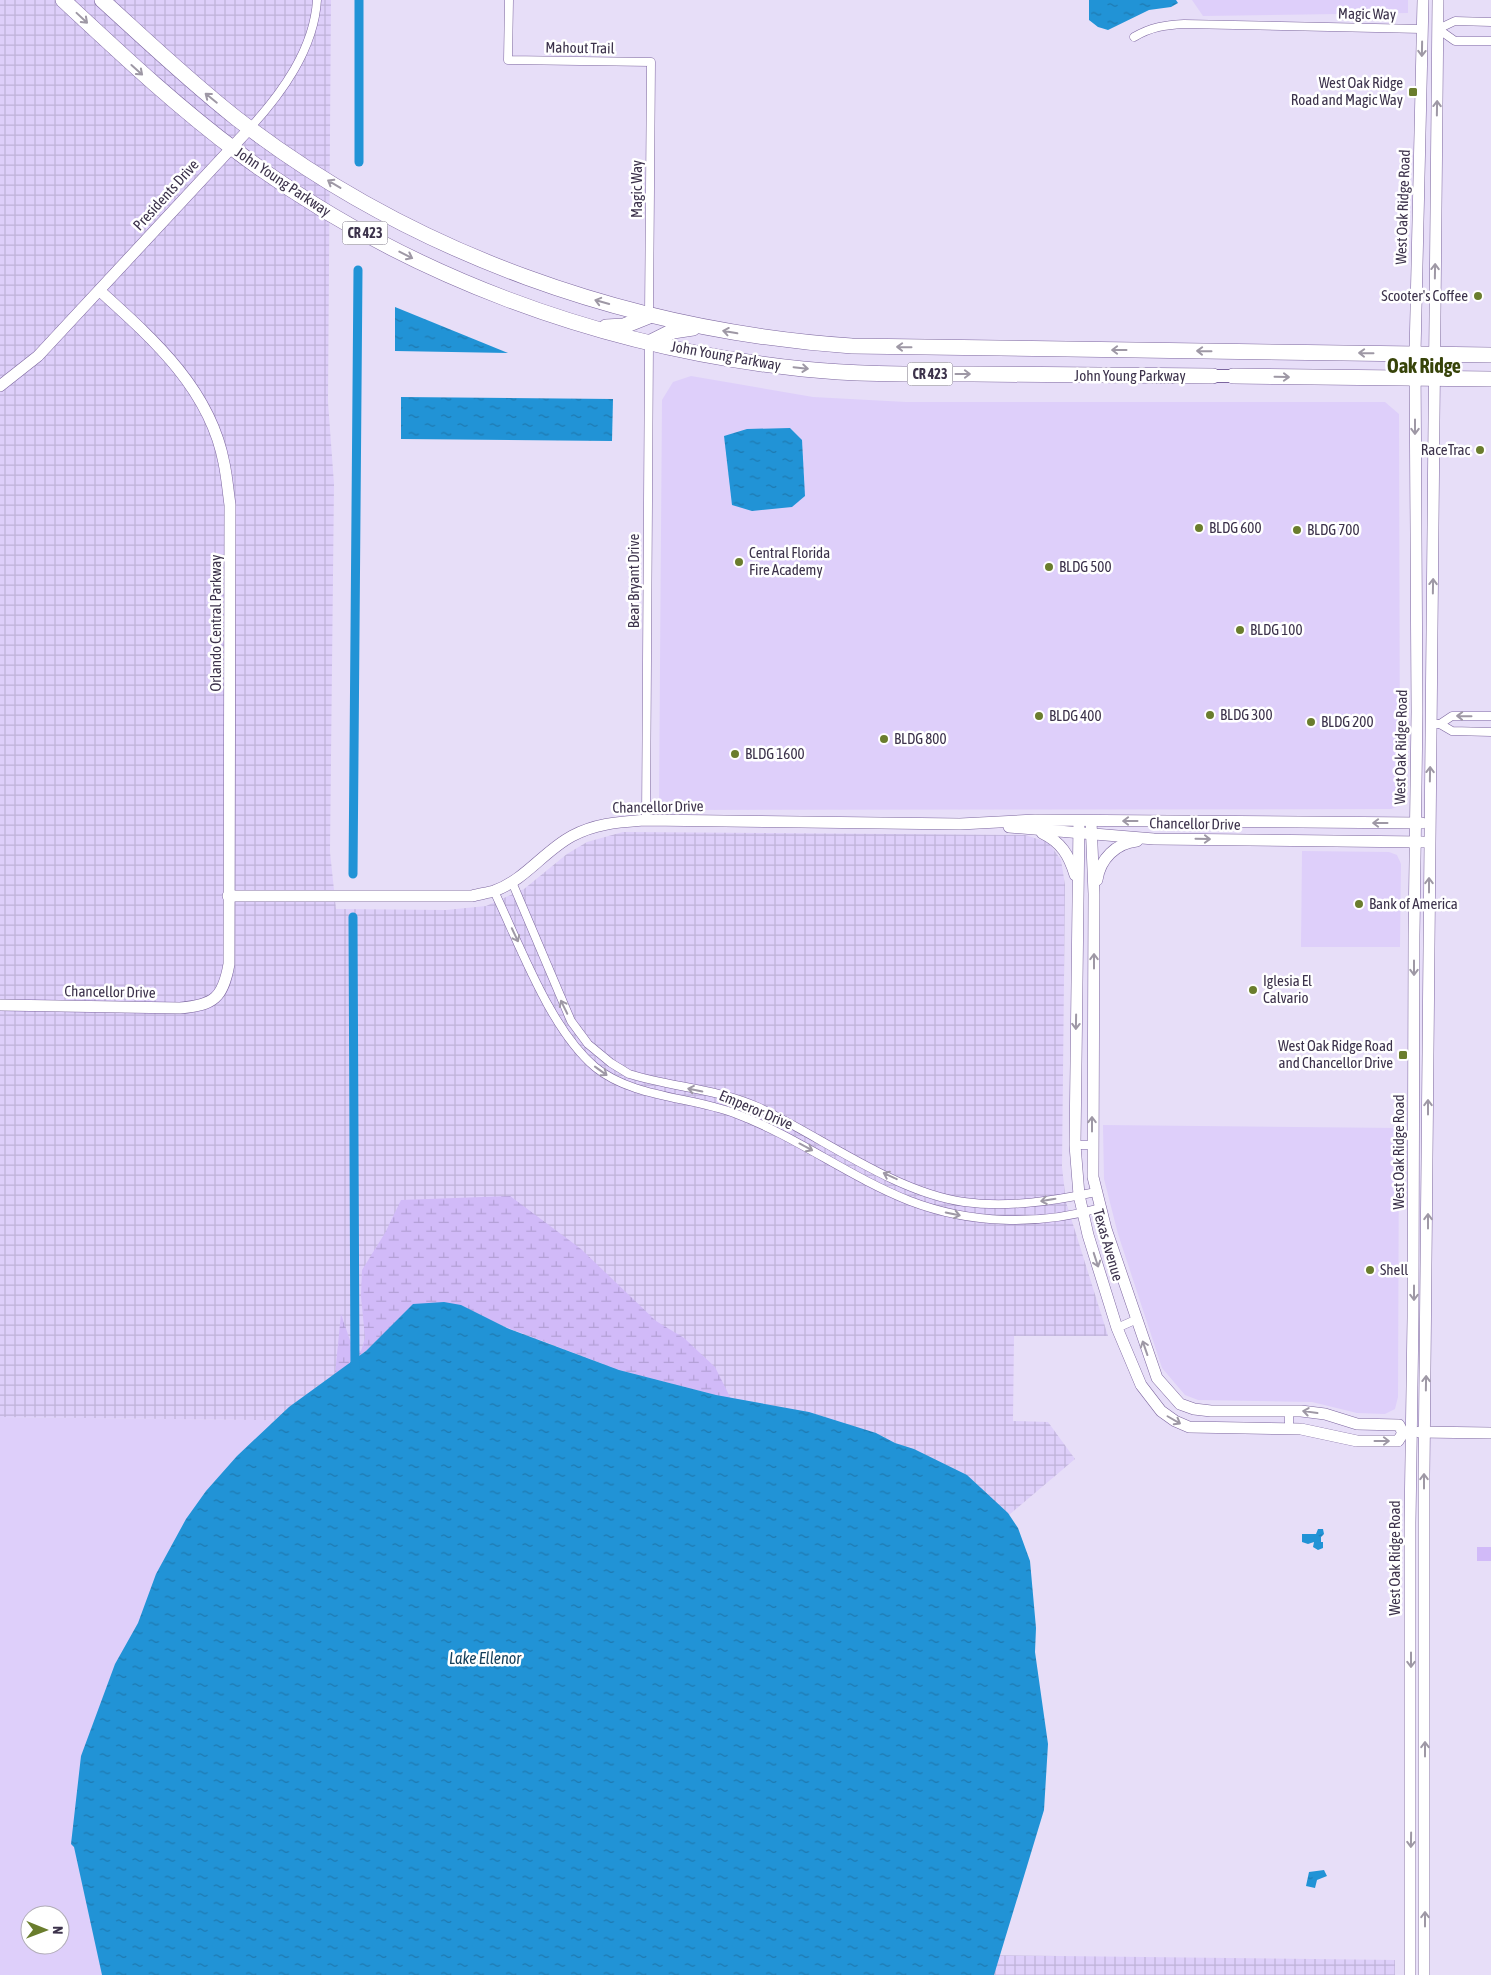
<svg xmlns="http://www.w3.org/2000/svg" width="1491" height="1975" font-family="'Asap Condensed',sans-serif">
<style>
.built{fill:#decffa;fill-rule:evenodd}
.industrial{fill:url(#industrial-grid)}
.wetland{fill:url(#wetland-marsh)}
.green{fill:#d1baf8}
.water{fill:url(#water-ripples)}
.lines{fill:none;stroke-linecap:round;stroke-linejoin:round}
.canal{stroke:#2193d6;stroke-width:9}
.street-casing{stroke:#7c669f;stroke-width:9}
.secondary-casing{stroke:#7c669f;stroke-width:12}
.primary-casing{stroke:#7c669f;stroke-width:14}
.highway-casing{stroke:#7c669f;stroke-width:16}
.street{stroke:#fff;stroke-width:8}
.secondary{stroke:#fff;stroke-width:11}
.primary{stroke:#fff;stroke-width:12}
.highway{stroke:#fff;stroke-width:15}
.oneway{stroke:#9e98a5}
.poi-dot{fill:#6a7d2d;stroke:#fff;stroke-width:2}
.labels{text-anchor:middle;stroke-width:5;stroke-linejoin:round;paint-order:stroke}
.shield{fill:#fff;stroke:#767081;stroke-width:1}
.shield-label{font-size:14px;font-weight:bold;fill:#3c324b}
.street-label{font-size:15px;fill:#3c324b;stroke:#fff}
.poi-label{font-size:15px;fill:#3c324b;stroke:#fff;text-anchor:start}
.water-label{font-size:16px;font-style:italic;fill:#15405c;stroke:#fff}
.district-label{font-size:20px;font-weight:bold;fill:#374309;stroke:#fff}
</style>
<defs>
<pattern id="industrial-grid" width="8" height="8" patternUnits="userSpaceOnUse" patternTransform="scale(1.25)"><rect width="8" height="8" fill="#decffa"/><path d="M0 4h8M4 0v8" fill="none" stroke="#bfb2d8"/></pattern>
<pattern id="wetland-marsh" width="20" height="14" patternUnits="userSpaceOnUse" patternTransform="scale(1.25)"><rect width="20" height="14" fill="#d1baf8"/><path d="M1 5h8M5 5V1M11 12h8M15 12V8" fill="none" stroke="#b4a0d6"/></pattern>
<pattern id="water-ripples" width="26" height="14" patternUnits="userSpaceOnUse" patternTransform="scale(1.25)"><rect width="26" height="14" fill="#2193d6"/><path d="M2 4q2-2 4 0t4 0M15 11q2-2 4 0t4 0" fill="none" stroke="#1e79b0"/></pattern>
</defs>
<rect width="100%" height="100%" fill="#e7def8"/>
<!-- built -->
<g class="built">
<path d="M1192,0H1408V13L1203,16Z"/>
<path d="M691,376L813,397L906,402H1385L1399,414L1400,806L1391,809L666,810L659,802L662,400L673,382Z"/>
<path d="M1302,851L1389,852L1397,855L1401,864L1400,947H1301Z"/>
<path d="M1103,1125L1399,1128L1398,1397L1395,1409L1385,1414L1357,1413L1312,1402L1198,1400L1185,1395L1162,1368L1118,1234L1104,1179Z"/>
<path d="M0,1417L343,1421L158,1975H0ZM30,1915H60V1945H30Z"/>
</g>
<!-- industrial -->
<g class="industrial">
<path d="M0,0H331L328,402L334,484L330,852L336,909L446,910L486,906L524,889L567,854L587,842L623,832L1025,835L1047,842L1054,850L1061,860L1065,885L1062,1167L1066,1202L1108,1336H1014L1013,1421L1048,1422L1075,1459L976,1543L343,1421L0,1417Z"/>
<path d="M978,1955L1395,1960V1975H972Z"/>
</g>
<!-- wetland -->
<path class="wetland" d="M510,1196L581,1249L656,1321L684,1338L715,1367L731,1399L619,1370L488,1320L413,1305L366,1351L335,1374L341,1314L353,1349L361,1351L365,1338L361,1296L362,1270L385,1233L401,1200Z"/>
<!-- green -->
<rect class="green" x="1477" y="1547" width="14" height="14"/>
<!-- water -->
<g class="water">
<path d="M1089,0H1176L1178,3L1171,7L1149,10L1108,30L1098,27L1089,20Z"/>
<path d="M395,307L508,353L395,351Z"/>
<path d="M401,397L613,399L612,441L401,439Z"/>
<path d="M790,428L802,440L805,496L792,507L752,511L732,505L724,436L747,429Z"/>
<path d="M444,1302L461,1305L507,1328L619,1370L716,1395L809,1412L876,1433L895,1443L914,1449L967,1475L1008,1513L1018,1528L1030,1561L1036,1628L1035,1652L1048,1744L1044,1810L994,1975H102L74,1847L71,1844L81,1756L115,1664L138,1623L156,1574L186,1519L206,1491L237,1456L289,1407L366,1351L413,1304Z"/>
<path d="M1318,1529H1323L1324,1534L1321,1537V1542H1323V1548L1318,1550L1313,1547L1314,1542L1308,1544L1302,1542V1534H1316Z"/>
<path d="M1324,1870L1327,1876L1317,1880L1315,1888L1306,1886L1309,1872Z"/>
</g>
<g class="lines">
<!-- canal -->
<g class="canal">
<path d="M359,162V0"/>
<path d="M353,874L358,270"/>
<path d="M353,917L355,1370"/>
</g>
<!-- street casing -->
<g class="street-casing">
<g id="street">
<path d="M509,0L508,60L651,62L649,315"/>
<path d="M1491,22L1455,21L1438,29L1455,41H1491"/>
<path d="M1134,37C1151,27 1165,25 1184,24L1422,29"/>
<path d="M250,128C282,93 314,49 317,0"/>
<path d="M1431,724H1440L1452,731L1491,732"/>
<path d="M1440,724L1452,716H1491"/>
<path d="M646,820L649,343"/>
<path d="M512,882L571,1021L588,1044L611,1063L629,1074C671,1087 718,1089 758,1107C822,1137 894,1192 964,1202C1008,1208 1053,1201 1096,1192"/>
<path d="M494,891C520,945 550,1029 595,1067C631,1097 690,1097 734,1113C796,1136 849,1177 910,1201C970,1224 1038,1226 1100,1208"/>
<path d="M1075,1145H1092"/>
<path d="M1117,1328L1135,1320"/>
<path d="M1289,1429V1411"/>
</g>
</g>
<!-- secondary casing -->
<g class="secondary-casing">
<g id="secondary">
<path d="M0,386L38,356L250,128"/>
<path d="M1079,821L1075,1145L1079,1195L1088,1235L1117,1328L1141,1385L1161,1411L1175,1421L1189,1427L1301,1429L1357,1441H1398L1403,1433"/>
<path d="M1091,821L1094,894L1093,1177L1106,1229L1157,1378L1180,1404L1194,1409L1211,1411H1301L1325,1414L1357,1424L1399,1425L1403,1433"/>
<path d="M1009,827L1154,839L1423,842"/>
<path d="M1042,833C1061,842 1069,855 1075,875"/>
<path d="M1097,880C1100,859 1116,843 1137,841"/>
<path d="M228,896H472C479,894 487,893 494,891C525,880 544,851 572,836C596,823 620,822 646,820L960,824L1035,820L1422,823"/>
<path d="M0,1005L180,1008C214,1005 223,998 229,964L230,505C228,491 227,477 224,463C210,389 153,339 100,291"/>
<path d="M1419,1432L1491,1433"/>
<path d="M1410,1975V1523L1413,1318L1414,935L1417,712L1415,354L1423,0"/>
<path d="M1424,1975V1475L1438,0"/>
</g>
</g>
<!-- primary casing -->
<g class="primary-casing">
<path id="primary" d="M1213,376H1233"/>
</g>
<!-- highway casing -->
<g class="highway-casing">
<g id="highway">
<path d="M63,0C120,53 176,106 239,153C402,275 601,348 803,369C860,375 917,374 973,374C1053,375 1133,376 1213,376"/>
<path d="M102,0C146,40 189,81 236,118C412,254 630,331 852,346L1491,355"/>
<path d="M606,327L624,326L649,316"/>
<path d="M649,343L673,331L693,328"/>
<path d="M1233,376L1491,379"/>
</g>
</g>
<!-- street -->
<use href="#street" class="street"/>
<!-- secondary -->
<use href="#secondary" class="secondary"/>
<!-- primary -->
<use href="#primary" class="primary"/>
<!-- highway -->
<use href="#highway" class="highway"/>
</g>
<!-- one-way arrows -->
<defs><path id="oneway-shaft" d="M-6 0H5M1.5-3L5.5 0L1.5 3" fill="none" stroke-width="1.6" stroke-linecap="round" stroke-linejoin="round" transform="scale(1.25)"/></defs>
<g class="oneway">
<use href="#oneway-shaft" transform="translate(82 18) rotate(43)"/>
<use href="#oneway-shaft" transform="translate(1422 49) rotate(91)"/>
<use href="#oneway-shaft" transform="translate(137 70) rotate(42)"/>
<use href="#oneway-shaft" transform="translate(211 98) rotate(-141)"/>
<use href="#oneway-shaft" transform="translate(1437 108) rotate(-89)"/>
<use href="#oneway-shaft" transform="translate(334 184) rotate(-149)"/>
<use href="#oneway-shaft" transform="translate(406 255) rotate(27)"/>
<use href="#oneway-shaft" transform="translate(1435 271) rotate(-89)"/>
<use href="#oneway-shaft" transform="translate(602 302) rotate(-164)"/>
<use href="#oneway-shaft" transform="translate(730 332) rotate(-170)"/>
<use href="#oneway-shaft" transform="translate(904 347) rotate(-179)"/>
<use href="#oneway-shaft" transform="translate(1119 350) rotate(-180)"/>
<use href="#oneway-shaft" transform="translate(1204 351) rotate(-179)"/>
<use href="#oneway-shaft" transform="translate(1366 353) rotate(-179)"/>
<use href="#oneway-shaft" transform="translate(801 368) rotate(6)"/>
<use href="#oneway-shaft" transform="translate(963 374)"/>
<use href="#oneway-shaft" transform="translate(1282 377) rotate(1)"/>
<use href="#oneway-shaft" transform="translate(1415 427) rotate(90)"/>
<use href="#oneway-shaft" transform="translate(1433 586) rotate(-89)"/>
<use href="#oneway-shaft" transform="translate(1464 716) rotate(-179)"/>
<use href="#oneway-shaft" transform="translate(1430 774) rotate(-89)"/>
<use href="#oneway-shaft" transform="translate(1130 821) rotate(-180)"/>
<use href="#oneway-shaft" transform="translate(1380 823) rotate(-180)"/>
<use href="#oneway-shaft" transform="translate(1203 839) rotate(1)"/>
<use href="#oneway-shaft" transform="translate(1429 885) rotate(-90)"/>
<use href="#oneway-shaft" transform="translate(515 935) rotate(65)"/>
<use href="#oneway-shaft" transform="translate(1094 961) rotate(-90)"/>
<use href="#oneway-shaft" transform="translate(1414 968) rotate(90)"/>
<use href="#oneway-shaft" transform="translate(564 1007) rotate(-116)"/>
<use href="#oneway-shaft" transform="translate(1076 1022) rotate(91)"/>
<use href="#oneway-shaft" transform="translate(601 1071) rotate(36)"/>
<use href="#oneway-shaft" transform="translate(695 1090) rotate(-168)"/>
<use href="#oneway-shaft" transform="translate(1428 1107) rotate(-90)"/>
<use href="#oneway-shaft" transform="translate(1092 1124) rotate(-90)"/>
<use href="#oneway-shaft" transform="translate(806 1147) rotate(28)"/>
<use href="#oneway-shaft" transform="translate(890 1176) rotate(-155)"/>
<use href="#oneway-shaft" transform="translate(1048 1200) rotate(171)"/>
<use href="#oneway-shaft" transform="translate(953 1214) rotate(12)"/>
<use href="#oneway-shaft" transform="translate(1428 1221) rotate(-90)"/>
<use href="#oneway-shaft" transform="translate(1096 1260) rotate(72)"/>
<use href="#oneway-shaft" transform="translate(1414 1293) rotate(90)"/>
<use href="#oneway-shaft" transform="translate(1145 1348) rotate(-109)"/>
<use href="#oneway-shaft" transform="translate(1426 1383) rotate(-89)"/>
<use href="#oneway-shaft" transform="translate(1310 1412) rotate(-172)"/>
<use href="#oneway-shaft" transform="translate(1174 1420) rotate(30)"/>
<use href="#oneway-shaft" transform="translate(1382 1441)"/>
<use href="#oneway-shaft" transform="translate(1424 1481) rotate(-90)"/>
<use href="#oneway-shaft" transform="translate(1411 1660) rotate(90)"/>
<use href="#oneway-shaft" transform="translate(1425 1749) rotate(-90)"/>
<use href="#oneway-shaft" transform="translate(1411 1840) rotate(91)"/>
<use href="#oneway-shaft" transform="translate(1425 1919) rotate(-90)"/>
</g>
<!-- markers -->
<g class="poi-dot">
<rect x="1408" y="87" width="10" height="10" rx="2.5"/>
<circle cx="1478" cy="296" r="5"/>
<circle cx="1480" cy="450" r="5"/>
<circle cx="1199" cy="528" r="5"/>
<circle cx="1297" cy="530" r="5"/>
<circle cx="739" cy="562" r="5"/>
<circle cx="1049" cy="567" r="5"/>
<circle cx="1240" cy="630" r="5"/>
<circle cx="1210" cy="715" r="5"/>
<circle cx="1039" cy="716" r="5"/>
<circle cx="1311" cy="722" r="5"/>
<circle cx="884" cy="739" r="5"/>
<circle cx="735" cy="754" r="5"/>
<circle cx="1359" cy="904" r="5"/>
<circle cx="1253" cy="990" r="5"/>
<rect x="1398" y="1050" width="10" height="10" rx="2.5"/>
<circle cx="1370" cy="1270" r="5"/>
</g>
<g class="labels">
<!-- shield labels -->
<g class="shield">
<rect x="342.5" y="221.5" width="45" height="23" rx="4"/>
<rect x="907.5" y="362.5" width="45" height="23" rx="4"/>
</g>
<g class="shield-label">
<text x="365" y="238">CR 423</text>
<text x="930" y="379">CR 423</text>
</g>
<!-- street labels -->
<g class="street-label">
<text transform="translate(1367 14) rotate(1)" y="5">Magic Way</text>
<text transform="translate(580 48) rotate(1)" y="5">Mahout Trail</text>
<text transform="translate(283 182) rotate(34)" y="5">John Young Parkway</text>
<text transform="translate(637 189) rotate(-90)" y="5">Magic Way</text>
<text transform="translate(166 195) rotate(-48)" y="5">Presidents Drive</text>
<text transform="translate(1403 207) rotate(-88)" y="5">West Oak Ridge Road</text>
<text transform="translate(726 356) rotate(10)" y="5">John Young Parkway</text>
<text x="1130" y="381">John Young Parkway</text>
<text transform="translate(634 581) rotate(-90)" y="5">Bear Bryant Drive</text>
<text transform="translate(216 623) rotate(-90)" y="5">Orlando Central Parkway</text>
<text transform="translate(1401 747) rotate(-89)" y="5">West Oak Ridge Road</text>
<text transform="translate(658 807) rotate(-1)" y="5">Chancellor Drive</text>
<text transform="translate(1195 824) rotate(1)" y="5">Chancellor Drive</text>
<text transform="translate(110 992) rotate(1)" y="5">Chancellor Drive</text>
<text transform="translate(756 1110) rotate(23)" y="5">Emperor Drive</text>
<text transform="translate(1399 1152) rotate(-90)" y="5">West Oak Ridge Road</text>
<text transform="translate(1108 1245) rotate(74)" y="5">Texas Avenue</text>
<text transform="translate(1395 1558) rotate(-90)" y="5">West Oak Ridge Road</text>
</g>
<!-- poi labels -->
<g class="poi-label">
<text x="1403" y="88" text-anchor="end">West Oak Ridge<tspan x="1403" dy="17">Road and Magic Way</tspan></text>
<text x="1468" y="301" text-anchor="end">Scooter's Coffee</text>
<text x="1470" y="455" text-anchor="end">RaceTrac</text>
<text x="1209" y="533">BLDG 600</text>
<text x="1307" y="535">BLDG 700</text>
<text x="749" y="558">Central Florida<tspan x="749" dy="17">Fire Academy</tspan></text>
<text x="1059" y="572">BLDG 500</text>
<text x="1250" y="635">BLDG 100</text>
<text x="1220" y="720">BLDG 300</text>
<text x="1049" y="721">BLDG 400</text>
<text x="1321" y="727">BLDG 200</text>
<text x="894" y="744">BLDG 800</text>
<text x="745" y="759">BLDG 1600</text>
<text x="1369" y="909">Bank of America</text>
<text x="1263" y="986">Iglesia El<tspan x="1263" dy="17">Calvario</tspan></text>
<text x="1393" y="1051" text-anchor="end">West Oak Ridge Road<tspan x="1393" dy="17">and Chancellor Drive</tspan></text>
<text x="1380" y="1275">Shell</text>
</g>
<!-- water labels -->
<g class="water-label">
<text x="485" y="1664">Lake Ellenor</text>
</g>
<!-- district labels -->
<g class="district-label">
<text x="1424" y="373">Oak Ridge</text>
</g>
</g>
<!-- north arrow -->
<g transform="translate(45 1930) rotate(91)"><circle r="24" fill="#ffffff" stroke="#b1adb7"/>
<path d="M0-4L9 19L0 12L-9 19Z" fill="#6a7d2d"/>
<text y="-8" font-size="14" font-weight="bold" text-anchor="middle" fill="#3c324b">N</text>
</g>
</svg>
